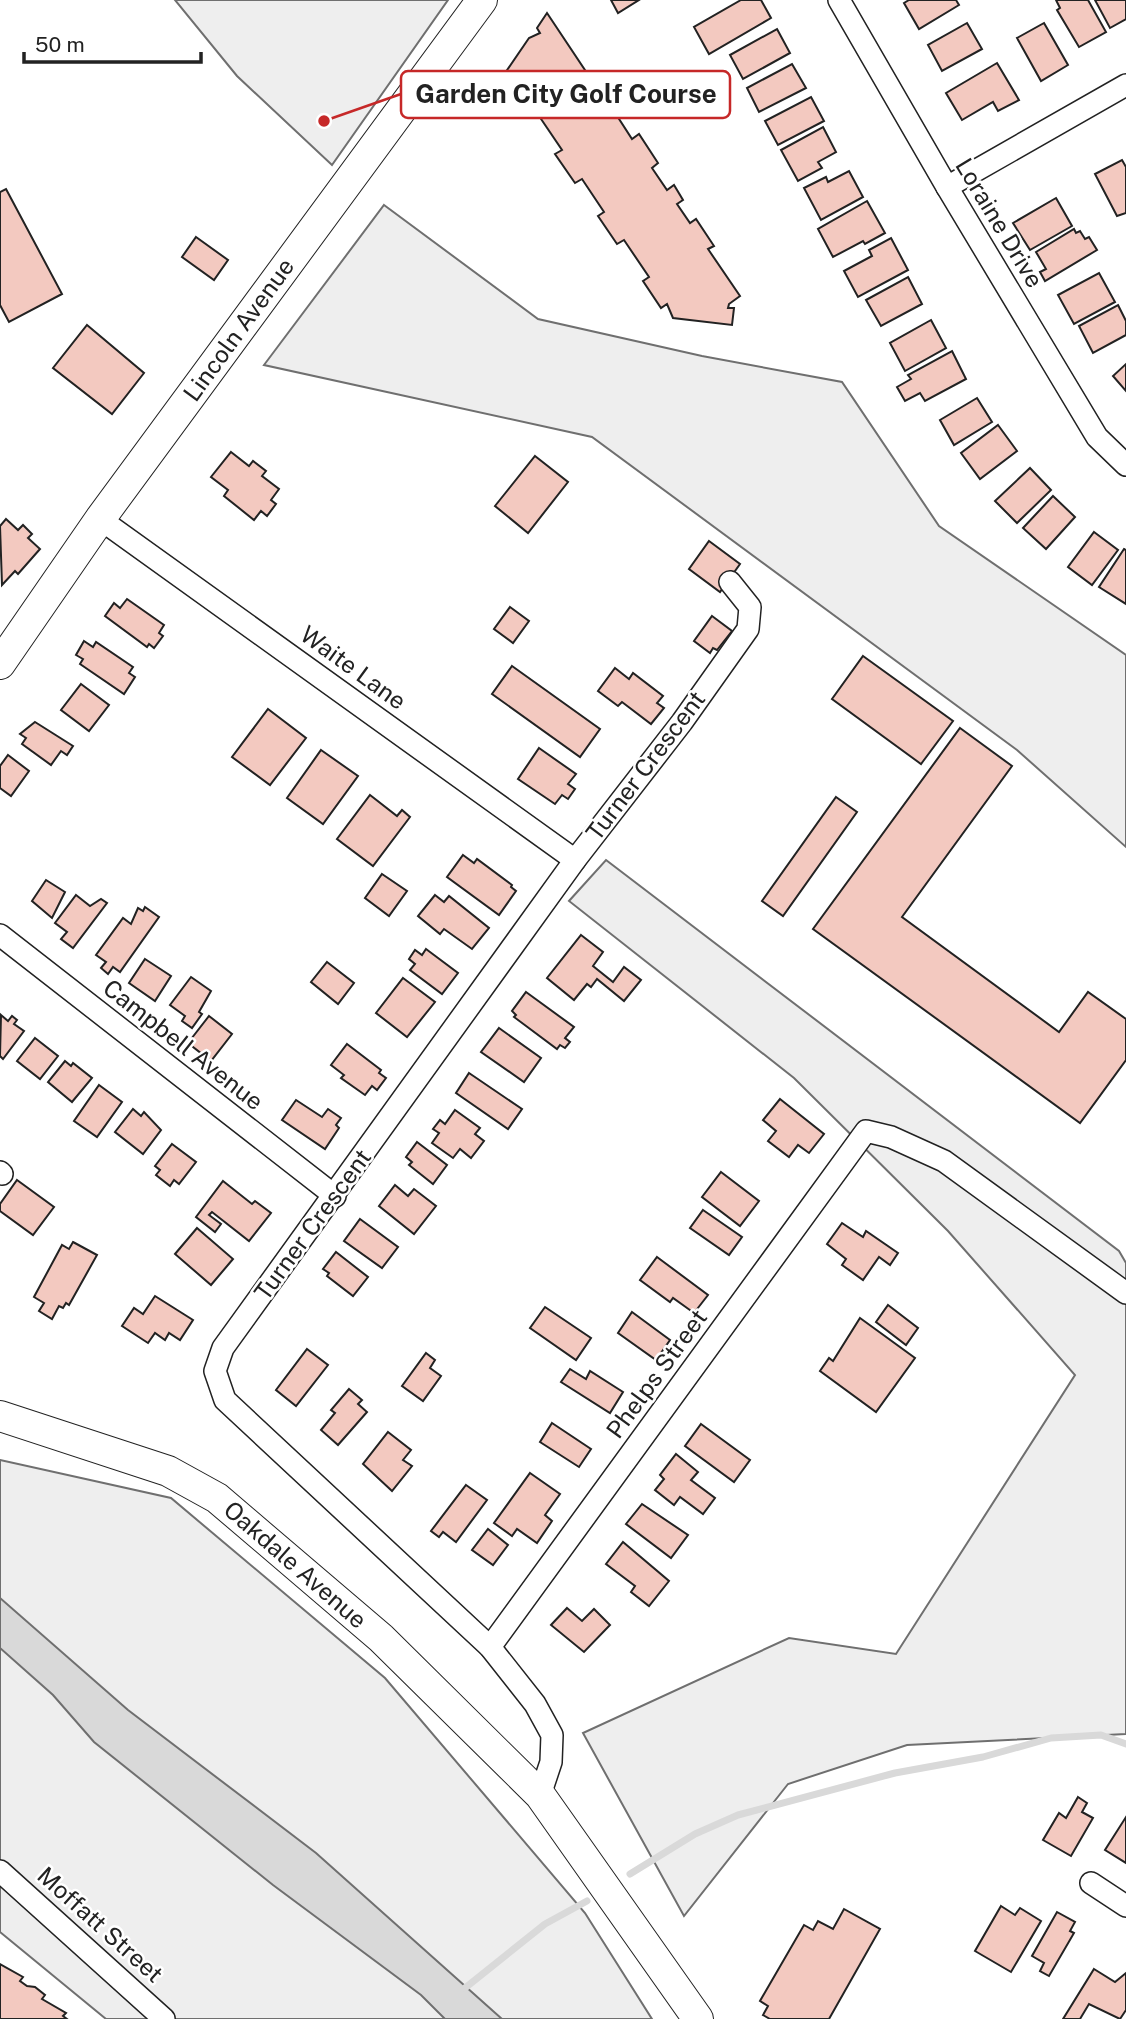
<svg xmlns="http://www.w3.org/2000/svg" width="1126" height="2019" font-family="'Public Sans',sans-serif">
<style>
.green{fill:#eee;stroke:#6f6f6f;stroke-width:2}
.water{fill:#d9d9d9;stroke:#6f6f6f;stroke-width:2}
.lines{fill:none;stroke-linecap:round;stroke-linejoin:round}
.stream{stroke:#d9d9d9;stroke-width:7}
.building{fill:#f3c9c0;stroke:#222;stroke-width:2}
.street-casing{stroke:#222;stroke-width:24}
.secondary-casing{stroke:#222;stroke-width:32}
.street{stroke:#fff;stroke-width:21}
.secondary{stroke:#fff;stroke-width:30}
.labels{text-anchor:middle;stroke-width:5;stroke-linejoin:round;paint-order:stroke}
.street-label{font-size:24px;fill:#222;stroke:#fff}
.leader{fill:none;stroke:#c62828;stroke-width:2.5}
.callout-dot{fill:#c62828;stroke:#fff;stroke-width:2.5}
.callout{fill:#fff;stroke:#c62828;stroke-width:2.5}
.callout-label{font-size:26px;text-anchor:middle;font-weight:bold;fill:#222}
</style>
<rect width="100%" height="100%" fill="#fff"/>
<!-- green -->
<g class="green">
<path d="M175,0H448L332,165L237,76Z"/>
<path d="M384,205L538,319L702,356L842,382L939,526L1126,655V847L1017,750L592,437L264,365Z"/>
<path d="M606,860L1119,1251L1126,1263V1734L907,1745L788,1784L684,1916L583,1733L789,1638L896,1654L1075,1375L948,1231L794,1078L569,901Z"/>
<path d="M0,1460L171,1498L385,1678L585,1913L652,2019H106L0,1932Z"/>
</g>
<!-- water -->
<path class="water" d="M0,1598L128,1710L316,1853L502,2019H445L421,1995L273,1885L94,1742L53,1695L0,1648Z"/>
<g class="lines">
<!-- stream -->
<g class="stream">
<path d="M630,1874L695,1834L738,1815L895,1773L983,1757L1051,1738L1101,1735L1126,1744"/>
<path d="M465,1988L545,1924L587,1901"/>
</g>
</g>
<!-- building -->
<g class="building">
<path d="M611,0H639L618,13Z"/>
<path d="M741,0H761L771,18L709,54L694,27Z"/>
<path d="M909,0H956L959,5L919,29L904,3Z"/>
<path d="M1056,0H1088L1106,32L1079,47L1057,10L1060,8Z"/>
<path d="M1095,0H1126V19L1110,28Z"/>
<path d="M547,13L593,82L600,77L618,104L612,108L632,139L639,134L658,163L652,168L667,190L674,185L683,200L677,204L690,223L696,219L714,246L708,249L740,296L729,304L728,308H734L732,325L673,318L667,304L661,308L643,281L649,277L624,240L617,244L598,216L604,212L582,179L575,183L555,154L562,150L537,113L530,117L512,90L518,86L503,76L529,38L540,33L537,28Z"/>
<path d="M967,23L982,49L942,71L928,45Z"/>
<path d="M1044,23L1068,65L1041,81L1017,38Z"/>
<path d="M777,29L790,53L743,79L730,55Z"/>
<path d="M997,63L1019,100L998,111L993,102L962,120L946,93Z"/>
<path d="M792,64L806,88L759,112L747,88Z"/>
<path d="M811,97L824,121L778,145L765,121Z"/>
<path d="M823,127L836,152L818,162L822,168L798,181L781,150Z"/>
<path d="M1122,160L1126,167V213L1117,216L1095,174Z"/>
<path d="M849,171L863,197L821,220L804,188L826,177L828,182Z"/>
<path d="M6,189L62,294L9,322L0,305V192Z"/>
<path d="M1056,198L1072,226L1030,250L1013,223Z"/>
<path d="M867,201L885,233L865,244L863,241L833,257L818,229Z"/>
<path d="M1074,229L1076,233L1080,231L1085,239L1089,237L1097,250L1045,281L1040,272L1046,269L1036,252Z"/>
<path d="M196,237L228,260L214,280L182,257Z"/>
<path d="M891,238L908,270L858,297L844,271L872,256L869,250Z"/>
<path d="M1099,273L1115,302L1074,324L1058,295Z"/>
<path d="M908,277L922,304L881,326L866,300Z"/>
<path d="M1118,305L1126,321V335L1093,353L1079,326Z"/>
<path d="M931,320L946,348L905,371L890,343Z"/>
<path d="M87,325L144,373L112,414L53,368Z"/>
<path d="M952,351L966,379L925,401L920,393L905,401L897,387L911,379L908,375Z"/>
<path d="M1126,364V391L1113,376Z"/>
<path d="M977,398L992,422L954,445L940,420Z"/>
<path d="M998,425L1017,451L980,479L961,453Z"/>
<path d="M231,452L249,466L253,461L266,471L262,476L279,489L271,500L276,504L267,516L261,511L254,520L224,496L228,490L211,477Z"/>
<path d="M535,456L568,482L528,533L495,506Z"/>
<path d="M1030,468L1051,490L1017,523L995,501Z"/>
<path d="M1053,496L1075,517L1046,549L1023,528Z"/>
<path d="M6,519L18,530L23,525L32,534L28,538L40,549L18,574L15,571L2,585L0,526Z"/>
<path d="M1094,532L1118,550L1092,585L1068,567Z"/>
<path d="M709,541L740,564L720,592L689,569Z"/>
<path d="M1124,549L1126,550V604L1099,587Z"/>
<path d="M127,599L164,625L159,633L163,636L154,648L149,644L147,647L105,616L114,603L120,608Z"/>
<path d="M510,607L529,621L513,643L494,629Z"/>
<path d="M712,616L732,631L717,650L713,648L710,653L694,641Z"/>
<path d="M84,641L93,647L96,642L133,667L129,673L135,677L124,694L80,664L83,659L76,655Z"/>
<path d="M863,656L953,721L921,764L832,699Z"/>
<path d="M512,666L600,729L580,757L492,694Z"/>
<path d="M615,668L629,679L633,673L663,696L657,703L664,708L651,724L622,702L618,706L598,691Z"/>
<path d="M81,684L109,705L89,731L61,710Z"/>
<path d="M268,709L306,738L270,785L232,757Z"/>
<path d="M35,722L73,746L67,755L61,751L51,765L22,744L26,738L20,734Z"/>
<path d="M960,728L1012,766L902,917L1059,1032L1088,992L1126,1019V1060L1080,1123L813,929Z"/>
<path d="M539,748L576,774L568,784L575,789L568,799L562,795L555,804L518,779Z"/>
<path d="M321,750L358,776L323,824L287,798Z"/>
<path d="M8,755L29,771L11,796L0,788V766Z"/>
<path d="M370,795L397,816L402,810L410,817L373,866L337,839Z"/>
<path d="M836,797L857,812L783,916L762,901Z"/>
<path d="M463,855L474,863L477,859L512,885L511,887L516,891L499,915L447,877Z"/>
<path d="M382,874L407,891L389,916L365,898Z"/>
<path d="M46,880L65,892L52,918L32,901Z"/>
<path d="M76,895L90,906L101,899L107,903L73,948L61,939L67,932L55,923Z"/>
<path d="M435,895L444,902L449,896L489,928L472,949L444,929L440,934L418,916Z"/>
<path d="M145,907L159,917L120,972L113,967L108,974L101,968L106,962L96,955L123,918L131,924L138,908L143,911Z"/>
<path d="M581,935L603,952L593,966L613,982L624,967L641,980L624,1001L597,979L591,987L587,984L574,1000L547,978Z"/>
<path d="M426,949L458,973L442,994L410,970L415,964L409,959L415,950L422,955Z"/>
<path d="M145,959L171,976L155,1001L129,983Z"/>
<path d="M327,962L354,983L338,1004L311,982Z"/>
<path d="M191,977L211,991L199,1012L202,1014L192,1028L182,1021L185,1016L170,1005Z"/>
<path d="M403,978L435,1002L407,1037L376,1013Z"/>
<path d="M526,992L574,1027L565,1038L570,1042L565,1048L560,1045L557,1049L514,1017L516,1015L512,1011Z"/>
<path d="M1,1015L8,1021L12,1016L17,1020L14,1024L24,1031L3,1059L0,1056Z"/>
<path d="M209,1016L232,1034L211,1061L188,1043Z"/>
<path d="M499,1028L541,1058L524,1082L481,1052Z"/>
<path d="M35,1038L58,1056L40,1079L17,1061Z"/>
<path d="M347,1044L381,1070L379,1073L386,1078L377,1090L372,1086L365,1095L341,1078L344,1075L331,1065Z"/>
<path d="M65,1061L71,1066L73,1063L92,1078L72,1102L48,1082Z"/>
<path d="M469,1073L522,1109L508,1129L456,1093Z"/>
<path d="M99,1085L122,1102L97,1137L74,1121Z"/>
<path d="M780,1099L824,1134L809,1153L798,1145L789,1157L768,1141L776,1131L763,1120Z"/>
<path d="M296,1100L322,1117L328,1109L341,1118L336,1125L339,1128L325,1149L282,1120Z"/>
<path d="M133,1109L141,1116L144,1112L161,1130L143,1154L115,1132Z"/>
<path d="M455,1110L480,1128L475,1134L484,1141L471,1158L460,1149L453,1158L432,1143L439,1133L433,1129L440,1120L445,1124Z"/>
<path d="M417,1142L447,1165L433,1184L409,1165L412,1162L406,1157Z"/>
<path d="M172,1144L196,1162L179,1184L174,1180L170,1186L156,1175L160,1170L155,1166Z"/>
<path d="M721,1172L759,1201L740,1226L702,1197Z"/>
<path d="M17,1180L54,1207L33,1235L0,1211V1204Z"/>
<path d="M223,1181L252,1204L255,1201L271,1213L249,1241L212,1212L209,1215L221,1224L215,1232L196,1217Z"/>
<path d="M395,1185L408,1196L414,1189L436,1206L414,1234L379,1206Z"/>
<path d="M703,1210L742,1237L729,1255L690,1228Z"/>
<path d="M360,1219L398,1247L382,1268L344,1241Z"/>
<path d="M842,1223L863,1237L866,1231L898,1253L890,1265L879,1257L863,1280L842,1265L846,1259L827,1244Z"/>
<path d="M197,1228L233,1259L211,1285L175,1254Z"/>
<path d="M73,1242L97,1255L69,1305L66,1303L63,1308L59,1306L52,1319L39,1311L44,1303L34,1297L62,1245L69,1249Z"/>
<path d="M336,1252L368,1277L353,1296L327,1276L329,1273L323,1269Z"/>
<path d="M657,1257L708,1295L694,1313L673,1298L670,1302L640,1280Z"/>
<path d="M155,1296L193,1320L180,1340L169,1333L165,1340L155,1333L148,1343L122,1326L134,1308L143,1314Z"/>
<path d="M888,1305L918,1328L906,1345L876,1322Z"/>
<path d="M545,1307L591,1338L576,1360L530,1328Z"/>
<path d="M632,1312L670,1340L656,1360L618,1333Z"/>
<path d="M860,1318L915,1358L876,1412L820,1371L829,1358L833,1361Z"/>
<path d="M307,1349L328,1365L296,1406L276,1390Z"/>
<path d="M426,1353L435,1360L430,1368L441,1376L423,1401L402,1386Z"/>
<path d="M570,1369L586,1379L590,1371L623,1392L610,1413L561,1382Z"/>
<path d="M349,1389L362,1400L358,1404L367,1412L338,1445L321,1430L335,1413L331,1410Z"/>
<path d="M552,1423L591,1449L579,1467L540,1442Z"/>
<path d="M701,1424L750,1460L734,1482L685,1446Z"/>
<path d="M388,1432L411,1450L403,1460L412,1466L392,1491L363,1464Z"/>
<path d="M676,1454L698,1472L691,1480L715,1498L703,1514L680,1497L674,1505L655,1490L664,1479L660,1475Z"/>
<path d="M530,1473L560,1494L545,1515L552,1521L537,1543L517,1529L512,1536L494,1523Z"/>
<path d="M466,1485L487,1500L456,1542L443,1532L439,1537L431,1531Z"/>
<path d="M642,1504L688,1535L671,1558L626,1524Z"/>
<path d="M488,1529L508,1545L493,1565L472,1550Z"/>
<path d="M623,1542L669,1581L649,1606L631,1592L635,1586L606,1564Z"/>
<path d="M567,1608L582,1621L594,1609L610,1625L584,1652L551,1625Z"/>
<path d="M1078,1797L1087,1803L1082,1812L1093,1818L1071,1856L1043,1840L1059,1813L1066,1818Z"/>
<path d="M1126,1817V1863L1105,1850Z"/>
<path d="M1001,1906L1015,1915L1020,1908L1041,1921L1011,1972L975,1951Z"/>
<path d="M844,1909L880,1929L829,2019H770L763,2015L768,2006L760,2001L804,1925L813,1930L818,1921L833,1929Z"/>
<path d="M1057,1912L1075,1922L1070,1931L1074,1933L1049,1976L1040,1971L1044,1963L1032,1956Z"/>
<path d="M0,1964L23,1977L20,1981L27,1986L35,1987L45,1995L42,1999L66,2013L63,2016L67,2019H0Z"/>
<path d="M1094,1969L1115,1982L1126,1973V2010L1120,2019L1089,2004L1080,2019H1063Z"/>
</g>
<g class="lines">
<!-- street casing -->
<g class="street-casing">
<g id="street">
<path d="M839,0L947,187L1097,437L1126,465"/>
<path d="M947,187L1126,85"/>
<path d="M100,519L575,860"/>
<path d="M0,935L335,1196"/>
<path d="M0,1172L2,1174"/>
<path d="M490,1647L866,1131L891,1137L944,1161L1126,1293"/>
<path d="M540,1795L551,1762L552,1735L535,1704L490,1647L225,1400L215,1371L223,1348L575,860L682,722L748,629L750,607L730,582"/>
<path d="M0,1871L164,2019"/>
<path d="M1091,1883L1126,1906"/>
</g>
</g>
<!-- secondary casing -->
<g class="secondary-casing">
<g id="secondary">
<path d="M0,664L100,519L482,0"/>
<path d="M0,1416L168,1471L217,1498L381,1638L540,1795L698,2019"/>
</g>
</g>
<!-- street -->
<use href="#street" class="street"/>
<!-- secondary -->
<use href="#secondary" class="secondary"/>
</g>
<g class="labels">
<!-- street labels -->
<g class="street-label">
<text transform="translate(999 223) rotate(59)" y="8">Loraine Drive</text>
<text transform="translate(239 330) rotate(-54)" y="8">Lincoln Avenue</text>
<text transform="translate(353 668) rotate(36)" y="8">Waite Lane</text>
<text transform="translate(646 766) rotate(-53)" y="8">Turner Crescent</text>
<text transform="translate(183 1045) rotate(38)" y="8">Campbell Avenue</text>
<text transform="translate(313 1225) rotate(-54)" y="8">Turner Crescent</text>
<text transform="translate(657 1374) rotate(-54)" y="8">Phelps Street</text>
<text transform="translate(295 1565) rotate(41)" y="8">Oakdale Avenue</text>
<text transform="translate(100 1925) rotate(42)" y="8">Moffatt Street</text>
</g>
</g>
<!-- callouts -->
<path class="leader" d="M324 121L401 94"/>
<circle class="callout-dot" cx="324" cy="121" r="7"/>
<rect class="callout" x="401" y="71" width="329" height="47" rx="7"/>
<g class="callout-label">
<text x="566" y="103">Garden City Golf Course</text>
</g>
<!-- scale -->
<path d="M24 52v10h177v-10" fill="none" stroke="#222222" stroke-width="3.5"/>
<text x="35" y="52" font-size="21" fill="#222222" stroke="#ffffff" stroke-width="5" paint-order="stroke">50 m</text>
</svg>
